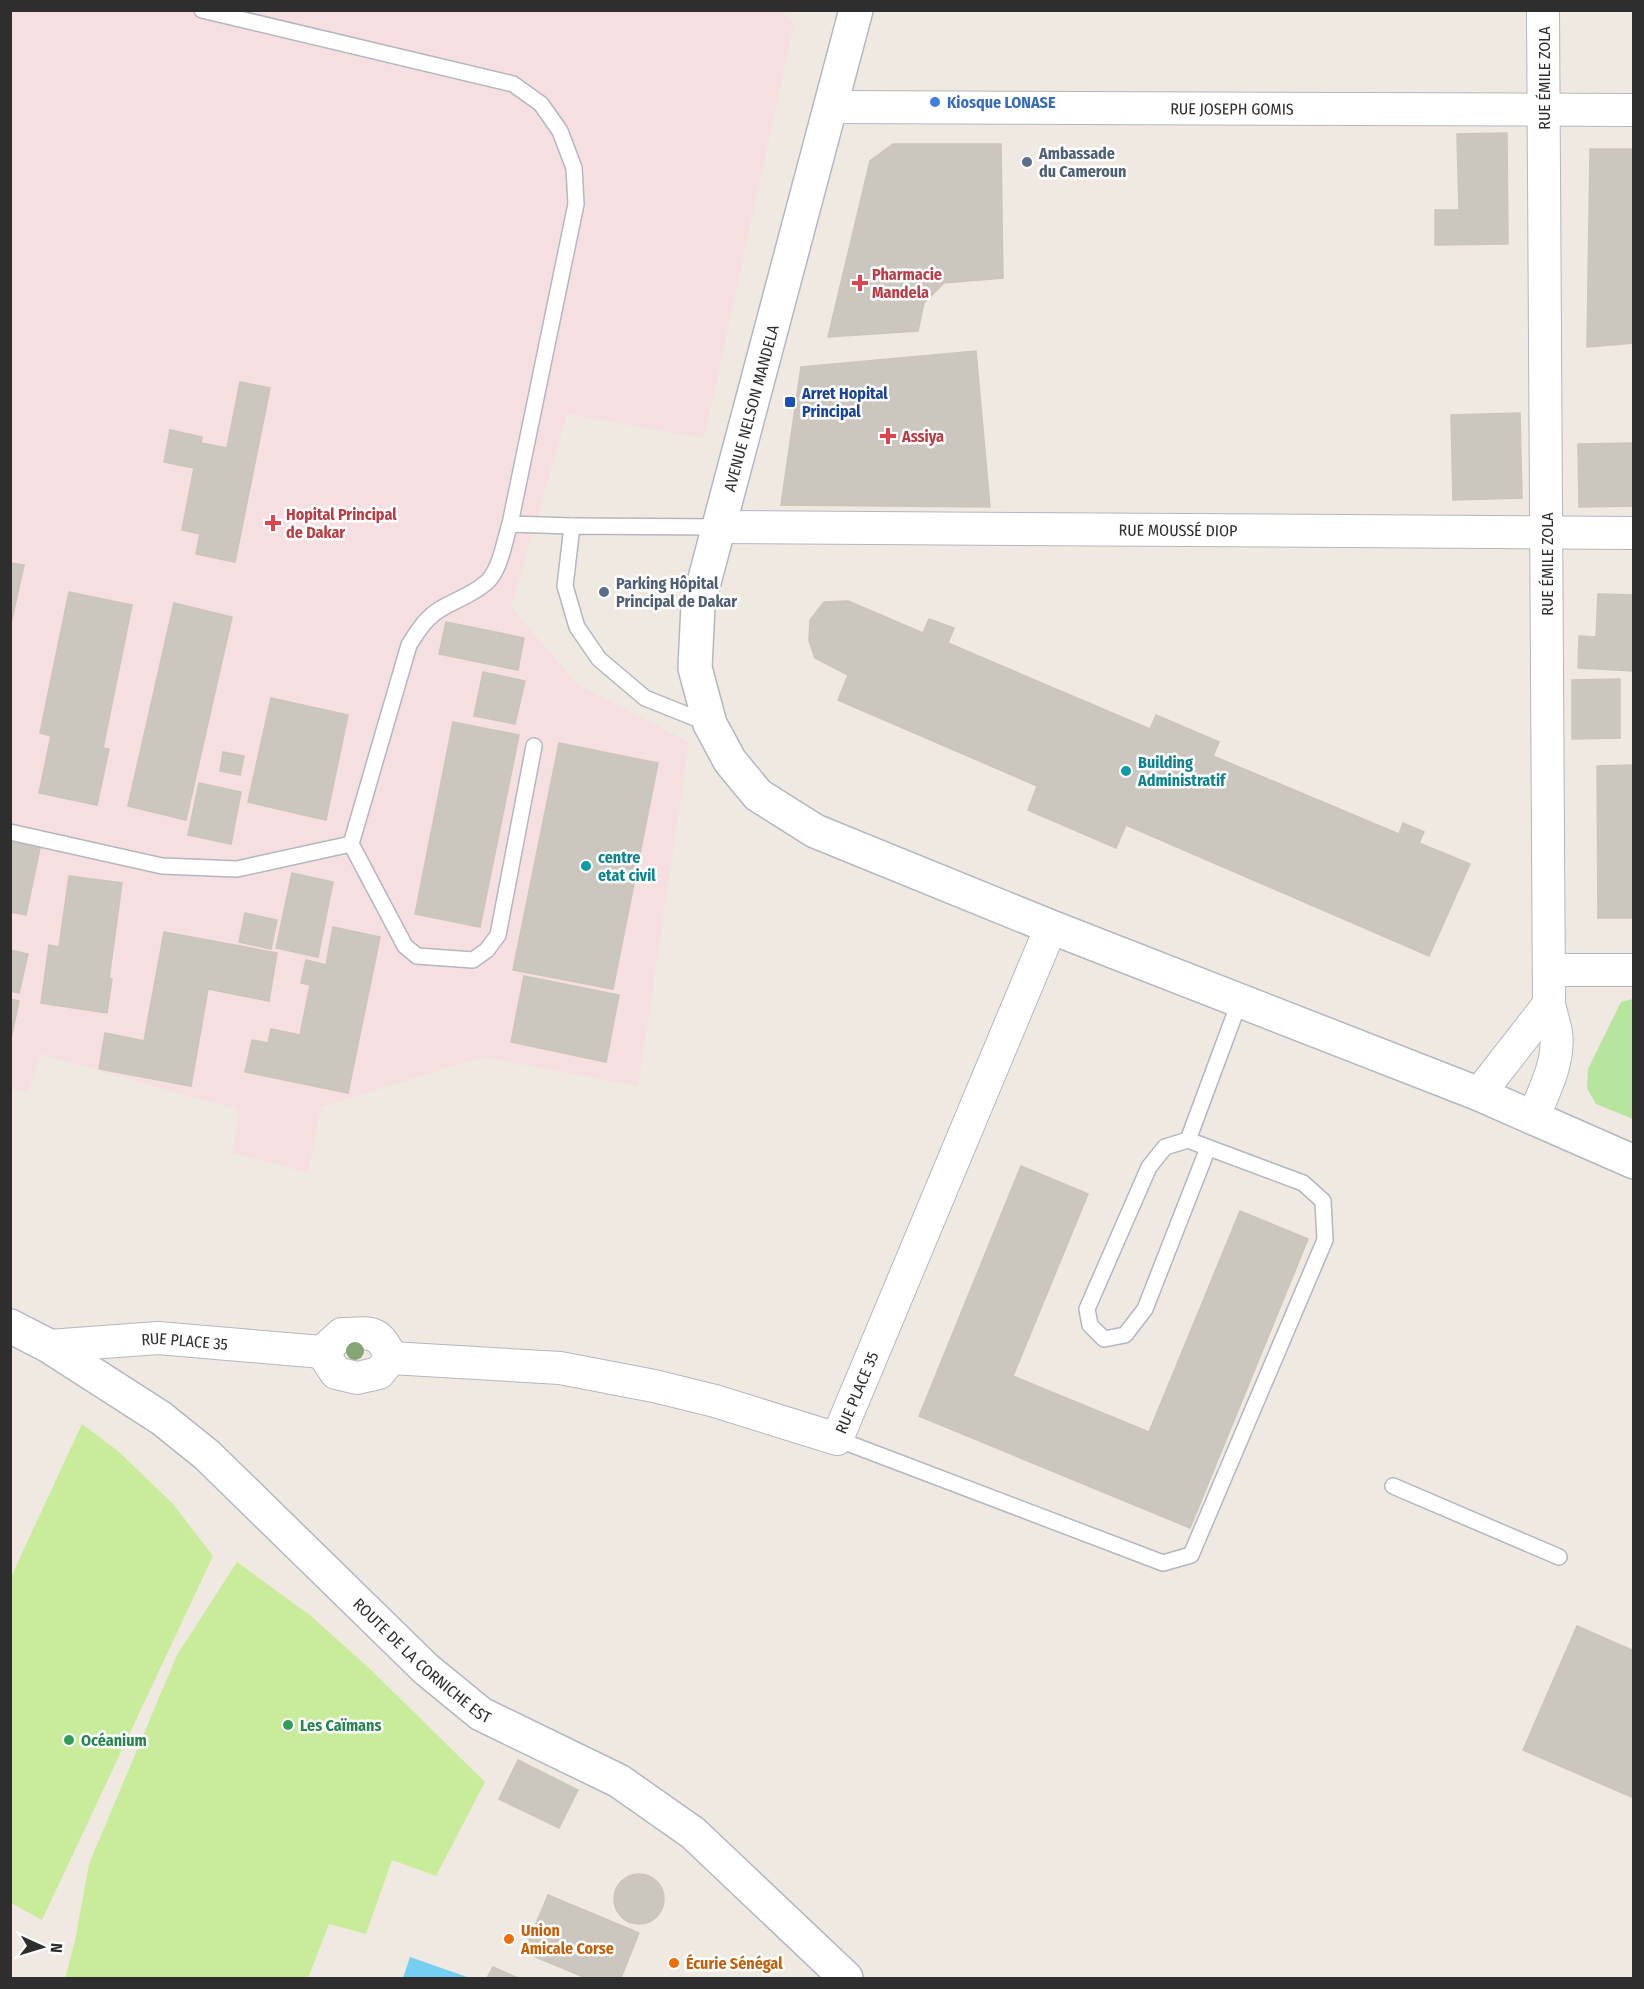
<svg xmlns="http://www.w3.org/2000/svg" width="1644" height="1989" font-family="'Fira Sans Condensed',sans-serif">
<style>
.medical{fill:#f5dfe0}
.green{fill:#b6e59e}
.pitch{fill:#c9ec9a}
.water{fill:#75cff0}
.building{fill:#cbc7bf;stroke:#cbc5ba;stroke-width:1.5}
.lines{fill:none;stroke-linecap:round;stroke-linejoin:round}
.service-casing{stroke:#b4b7c1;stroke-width:18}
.minor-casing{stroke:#b4b7c1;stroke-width:34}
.tertiary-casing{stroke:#b4b7c1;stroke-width:36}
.service{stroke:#fff;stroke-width:15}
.minor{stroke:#fff;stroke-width:32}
.tertiary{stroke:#fff;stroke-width:33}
.tree{fill:#84a574}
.shop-dot{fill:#3f7fe0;stroke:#fff;stroke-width:2}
.service-dot{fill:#5c6f8a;stroke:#fff;stroke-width:2}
.health-dot{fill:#e0444e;stroke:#fff;stroke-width:2}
.transit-dot{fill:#1a4fb4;stroke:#fff;stroke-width:2}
.culture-dot{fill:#0f9aa8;stroke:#fff;stroke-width:2}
.leisure-dot{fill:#2e9e5b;stroke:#fff;stroke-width:2}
.food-dot{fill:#e8710a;stroke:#fff;stroke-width:2}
.labels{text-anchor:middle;stroke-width:5;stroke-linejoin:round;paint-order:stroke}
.street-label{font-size:16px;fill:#2e2e2e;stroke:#fff}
.shop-label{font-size:16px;font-weight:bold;fill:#366cbe;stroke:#fff;text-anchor:start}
.service-label{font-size:16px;font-weight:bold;fill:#4e5e75;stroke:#fff;text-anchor:start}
.health-label{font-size:16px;font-weight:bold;fill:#be3a42;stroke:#fff;text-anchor:start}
.transit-label{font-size:16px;font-weight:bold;fill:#164399;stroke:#fff;text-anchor:start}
.culture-label{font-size:16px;font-weight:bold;fill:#0d838f;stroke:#fff;text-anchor:start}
.leisure-label{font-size:16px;font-weight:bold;fill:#27864d;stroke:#fff;text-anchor:start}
.food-label{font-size:16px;font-weight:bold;fill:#c56008;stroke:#fff;text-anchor:start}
</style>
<rect width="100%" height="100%" fill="#efe9e1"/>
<!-- medical -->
<path class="medical" d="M11,11H782L794,23L704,438L567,414L511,607L578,685L689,742L638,1086L482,1057L321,1107L308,1173L233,1153L239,1110L40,1054L28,1092L11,1089Z"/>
<!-- green -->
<path class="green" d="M1633,999H1634L1633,1119L1596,1104L1587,1088L1588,1069L1621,1002Z"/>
<!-- pitch -->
<g class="pitch">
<path d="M82,1424L118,1451L173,1504L213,1556L42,1920L11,1903V1577Z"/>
<path d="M237,1562L311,1616L370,1669L485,1782L436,1876L392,1860L366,1934L329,1924L308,1978H65L75,1941L89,1864L177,1655Z"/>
</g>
<!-- water -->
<path class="water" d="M410,1957L470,1978H403Z"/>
<!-- building -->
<g class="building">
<path d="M1507,133L1508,244L1435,245V210H1459L1457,134Z"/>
<path d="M893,144H1001L1003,278L944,283L924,303L918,331L828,337L870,161Z"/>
<path d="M1590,149H1634V343L1587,347Z"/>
<path d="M976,351L990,507L781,505L801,367Z"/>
<path d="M240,382L270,388L235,562L196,554L200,534L182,530L194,468L164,462L170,430L202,437L201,443L227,448Z"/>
<path d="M1520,413L1522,498L1453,500L1451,415Z"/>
<path d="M1634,443V506L1579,507L1578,444Z"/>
<path d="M10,563L24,565L10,628Z"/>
<path d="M69,592L132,605L103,748L109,749L97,805L39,793L51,736L40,733Z"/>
<path d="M1598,594L1634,595V671L1578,668L1579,636L1596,637Z"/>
<path d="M848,601L923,633L929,619L954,628L948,643L1150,729L1156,715L1219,742L1213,756L1399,834L1403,823L1424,832L1419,843L1470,864L1429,956L1126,825L1116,848L1028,810L1037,786L838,700L848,675L815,658L809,641L810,620L824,602Z"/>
<path d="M174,603L232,617L186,820L128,806Z"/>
<path d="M446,622L524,638L518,670L439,654Z"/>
<path d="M483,672L525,681L515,724L474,716Z"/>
<path d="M1620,679V738L1572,739V680Z"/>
<path d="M271,698L348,715L326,820L248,802Z"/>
<path d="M453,722L519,735L480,927L415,914Z"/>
<path d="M559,743L658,763L613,989L513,970Z"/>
<path d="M223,752L244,756L240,775L220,771Z"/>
<path d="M1634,765V918H1598L1597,766Z"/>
<path d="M199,783L241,792L231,844L188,835Z"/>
<path d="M10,842L40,848L26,915L10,912Z"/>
<path d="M292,873L333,882L318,957L276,948Z"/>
<path d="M69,876L122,883L109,979H112L107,1013L41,1003L49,945L59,947Z"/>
<path d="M245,913L277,920L271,949L239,942Z"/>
<path d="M333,927L380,937L348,1093L245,1072L252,1040L268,1043L271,1029L300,1035L310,985L301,983L306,960L326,965Z"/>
<path d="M164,932L277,953L269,1001L208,989L191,1086L99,1069L105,1033L144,1041Z"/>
<path d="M10,950L28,954L19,993L10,991Z"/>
<path d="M524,976L619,995L606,1062L511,1042Z"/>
<path d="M10,999L19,1001L10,1043Z"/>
<path d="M1021,1166L1088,1194L1013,1376L1149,1432L1240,1211L1308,1239L1190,1528L919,1416Z"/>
<path d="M1577,1626L1634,1651V1798L1523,1750Z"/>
<path d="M518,1760L578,1790L559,1828L499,1799Z"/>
<circle cx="639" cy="1899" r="25"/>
<path d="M548,1895L639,1933L621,1978H586L524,1952Z"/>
<path d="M493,1967L518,1978H487Z"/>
</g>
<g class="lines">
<!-- service casing -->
<g class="service-casing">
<g id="service">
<path d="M510,524L572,526"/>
<path d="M710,724L645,698L599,659L577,627L565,586L572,526L720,527"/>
<path d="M10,832L162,866L237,869L351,844L409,645C419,629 427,616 444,607C458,599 476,593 488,581C501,567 504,542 510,524L576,204L574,168L560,131L541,104L513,84L202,10"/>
<path d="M351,844L405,946L417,956L473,960L487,950L498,935L534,746"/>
<path d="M1188,1140L1240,1000"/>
<path d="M837,1439L1163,1563L1191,1555L1325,1240L1323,1201L1303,1183L1188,1140L1165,1147L1149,1167L1087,1309L1090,1325L1104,1339L1125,1335L1145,1309L1208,1148"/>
<path d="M1393,1486L1559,1557"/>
</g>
</g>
<!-- minor casing -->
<g class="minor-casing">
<g id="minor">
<path id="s1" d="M830,107L1634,110"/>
<path id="s2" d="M720,527L1634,533"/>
<path d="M1549,970H1634"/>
<path d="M1479,1094L1549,1004"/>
<path d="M1533,1118C1544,1091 1560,1062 1556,1032C1554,1023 1551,1013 1549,1004L1543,10"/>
<path id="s3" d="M49,1346L158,1338L322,1352L342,1334C371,1333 379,1329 391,1358"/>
<path d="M322,1352L336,1373L357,1378L379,1373L391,1358"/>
<path id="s4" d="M391,1358L560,1368L654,1386L715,1401L837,1439L1051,927"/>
</g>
</g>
<!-- tertiary casing -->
<g class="tertiary-casing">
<g id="tertiary">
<path d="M856,10L698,605L695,668L710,724L730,761L758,795L815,831L1051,927L1479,1094L1634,1162"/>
<path id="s5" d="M10,1326L49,1346L161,1418L207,1455L426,1669L481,1714L619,1781L693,1833L846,1978"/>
</g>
</g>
<!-- service -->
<use href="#service" class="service"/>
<!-- minor -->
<use href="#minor" class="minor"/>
<!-- tertiary -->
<use href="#tertiary" class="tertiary"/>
</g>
<!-- trees -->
<circle class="tree" cx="355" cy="1351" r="9"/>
<!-- markers -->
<circle class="shop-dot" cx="935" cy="102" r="6"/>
<g class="service-dot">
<circle cx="1027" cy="162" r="6"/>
<circle cx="604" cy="592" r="6"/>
</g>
<g class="health-dot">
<path d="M857 274h6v6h6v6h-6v6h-6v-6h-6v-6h6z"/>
<path d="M885 427h6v6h6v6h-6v6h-6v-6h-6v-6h6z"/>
<path d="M270 514h6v6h6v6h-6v6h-6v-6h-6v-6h6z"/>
</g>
<rect class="transit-dot" x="784" y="396" width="12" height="12" rx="3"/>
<g class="culture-dot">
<circle cx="1126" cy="771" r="6"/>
<circle cx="586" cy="866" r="6"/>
</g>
<g class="leisure-dot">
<circle cx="288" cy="1725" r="6"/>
<circle cx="69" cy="1740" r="6"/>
</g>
<g class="food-dot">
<circle cx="509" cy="1939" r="6"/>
<circle cx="674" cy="1963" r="6"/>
</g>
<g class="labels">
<!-- street labels -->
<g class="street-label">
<text transform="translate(1544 78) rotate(-90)" y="6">RUE ÉMILE ZOLA</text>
<text dy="6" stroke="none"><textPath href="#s1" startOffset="402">RUE JOSEPH GOMIS</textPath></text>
<text transform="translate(751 408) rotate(-75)" y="6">AVENUE NELSON MANDELA</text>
<text dy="6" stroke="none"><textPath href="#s2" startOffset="458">RUE MOUSSÉ DIOP</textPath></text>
<text transform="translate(1547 564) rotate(-90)" y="6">RUE ÉMILE ZOLA</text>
<text dy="6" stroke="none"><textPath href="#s3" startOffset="136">RUE PLACE 35</textPath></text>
<text dy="6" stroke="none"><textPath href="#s4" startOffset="506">RUE PLACE 35</textPath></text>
<text dy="6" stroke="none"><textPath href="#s5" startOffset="534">ROUTE DE LA CORNICHE EST</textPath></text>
</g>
<!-- shop labels -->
<g class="shop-label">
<text x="947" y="108">Kiosque LONASE</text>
</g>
<!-- service labels -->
<g class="service-label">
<text x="1039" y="159">Ambassade<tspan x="1039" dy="18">du Cameroun</tspan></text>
<text x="616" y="589">Parking Hôpital<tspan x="616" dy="18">Principal de Dakar</tspan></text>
</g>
<!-- health labels -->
<g class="health-label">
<text x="872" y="280">Pharmacie<tspan x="872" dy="18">Mandela</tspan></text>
<text x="902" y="442">Assiya</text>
<text x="286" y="520">Hopital Principal<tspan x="286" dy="18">de Dakar</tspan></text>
</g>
<!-- transit labels -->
<g class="transit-label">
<text x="802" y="399">Arret Hopital<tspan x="802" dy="18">Principal</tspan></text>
</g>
<!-- culture labels -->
<g class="culture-label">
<text x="1138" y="768">Building<tspan x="1138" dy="18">Administratif</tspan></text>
<text x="598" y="863">centre<tspan x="598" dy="18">etat civil</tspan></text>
</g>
<!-- leisure labels -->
<g class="leisure-label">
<text x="300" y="1731">Les Caïmans</text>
<text x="81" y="1746">Océanium</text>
</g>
<!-- food labels -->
<g class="food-label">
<text x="521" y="1936">Union<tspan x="521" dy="18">Amicale Corse</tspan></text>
<text x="686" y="1969">Écurie Sénégal</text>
</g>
</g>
<!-- border -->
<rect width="1644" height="1989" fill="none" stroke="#2e2e2e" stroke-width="24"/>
<!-- north arrow -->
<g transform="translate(42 1947) rotate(94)" stroke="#ffffff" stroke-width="4.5" paint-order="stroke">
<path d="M0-4.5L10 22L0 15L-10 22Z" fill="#2e2e2e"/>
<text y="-9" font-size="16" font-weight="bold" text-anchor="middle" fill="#2e2e2e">N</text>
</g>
</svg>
